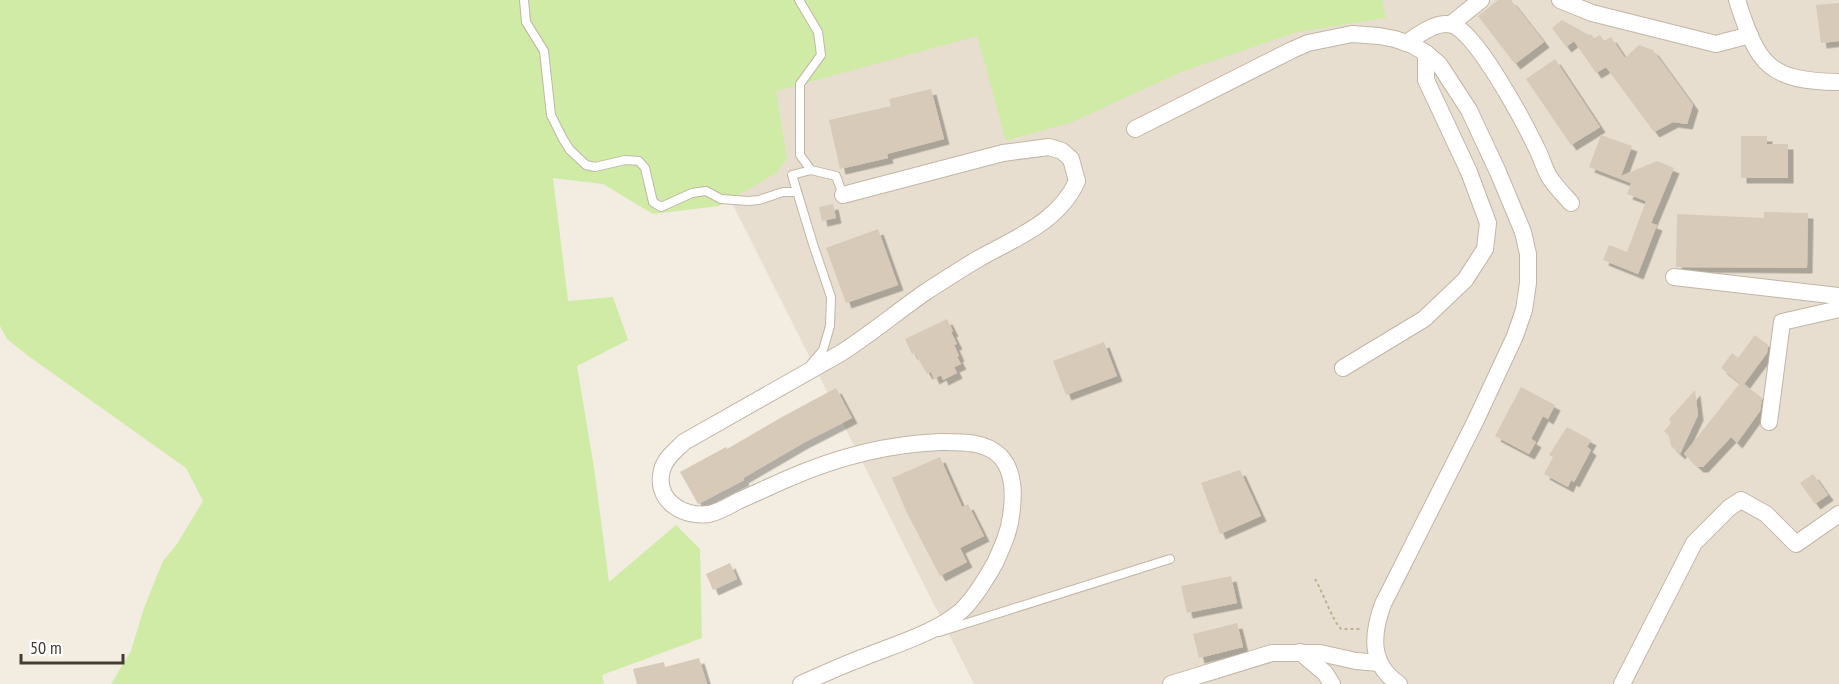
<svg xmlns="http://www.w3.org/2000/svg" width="1839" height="684" font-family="'PT Sans Narrow',sans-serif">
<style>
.residential{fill:#e7decf}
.green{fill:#cfeba5}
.building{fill:#d8cab9;filter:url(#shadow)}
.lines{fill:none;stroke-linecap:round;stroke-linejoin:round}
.service-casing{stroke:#c1b6a6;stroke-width:10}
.minor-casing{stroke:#c1b6a6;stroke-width:18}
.path{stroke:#c1af93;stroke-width:2;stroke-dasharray:3 3;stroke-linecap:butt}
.service{stroke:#fff;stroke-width:8}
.minor{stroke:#fff;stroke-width:16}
</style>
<defs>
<filter id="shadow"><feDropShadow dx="5.5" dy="5.5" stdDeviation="0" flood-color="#0004"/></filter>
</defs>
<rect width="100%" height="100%" fill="#f2ece1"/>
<!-- residential -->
<path class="residential" d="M630,0H1839V684H974Z"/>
<!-- green -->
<path class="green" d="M0,0H1382L1386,18L1297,32L1181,72L1072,122L1006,141L977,36L776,91L787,159L776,173L719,206L653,214L603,184L553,178L568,301L613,297L628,340L577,366L594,468L609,582L676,525L700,549L702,638L602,675L604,684H111L131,651L144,608L163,561L177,544L203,501L186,468L27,355L7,339L0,326Z"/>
<!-- building -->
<g class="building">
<path d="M1498,0H1511L1544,42L1515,64L1478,16Z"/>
<path d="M1839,3V41L1821,43L1816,5Z"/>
<path d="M1562,20L1589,35L1591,34L1594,38L1600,35L1604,41L1611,37L1625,58L1639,45L1653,50L1693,105L1687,124L1673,122L1654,132L1606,67L1596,73L1574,41L1566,47L1552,28Z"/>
<path d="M1555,59L1600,127L1571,145L1526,79Z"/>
<path d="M931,89L944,139L887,154L888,158L840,169L829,120L891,106L889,99Z"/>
<path d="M1601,135L1632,146L1621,176L1657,161L1674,168L1651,223L1657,225L1638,274L1603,260L1609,245L1627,252L1646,201L1627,194L1631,183L1589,167Z"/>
<path d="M1741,136H1767V144H1788V178H1741Z"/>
<path d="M833,204L836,218L822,221L819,207Z"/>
<path d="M1764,212L1808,213L1807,268L1676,267L1677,214L1764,218Z"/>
<path d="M878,229L898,285L846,303L826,248Z"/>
<path d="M947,319L953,331L951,332L957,344L954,345L959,356L957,357L961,364L954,367L957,373L943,380L941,375L934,379L931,372L927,374L915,353L912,354L905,339Z"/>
<path d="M1755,335L1768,345L1767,353L1744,384L1762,398L1760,411L1737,443L1731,437L1703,467H1698L1684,454L1740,383L1721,368L1732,353L1738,358Z"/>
<path d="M1104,342L1117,376L1066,395L1053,361Z"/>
<path d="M1521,387L1555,405L1548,419L1543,416L1531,439L1536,442L1529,454L1495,436Z"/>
<path d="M836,388L852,418L803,443L743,478L744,480L698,504L680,472L726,447L727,449L782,417Z"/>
<path d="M1695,390L1698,415L1680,454L1671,446L1669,436L1664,431L1671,423L1669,419Z"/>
<path d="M1567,427L1591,440L1587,447L1591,450L1574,482L1571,480L1568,487L1544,474L1553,457L1549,455Z"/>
<path d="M940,457L962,507L968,504L984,536L960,548L967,562L940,576L907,513L892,478Z"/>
<path d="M1240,470L1261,516L1220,534L1201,483Z"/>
<path d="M1813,474L1828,495L1815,504L1800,483Z"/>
<path d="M730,563L737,579L713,590L706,574Z"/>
<path d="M1231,576L1237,603L1187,613L1181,586Z"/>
<path d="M1237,623L1243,647L1199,658L1193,634Z"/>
<path d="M699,658L707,684H637L633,669L664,662L665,667Z"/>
</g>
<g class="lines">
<!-- service casing -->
<g class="service-casing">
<g id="service">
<path d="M524,0L526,22L544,51L551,115L563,139L570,150L586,165L595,167L625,160L639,161L645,168L653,202L661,207L692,193L706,191L721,199L748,201L759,200L783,192H795"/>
<path d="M799,0L818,32L821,55L800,84V155L811,170"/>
<path d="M811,364L823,350L830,326L831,297L813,244L792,175L811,170L836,176L843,195"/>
<path d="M939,632L1170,559"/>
</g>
</g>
<!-- minor casing -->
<g class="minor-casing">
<g id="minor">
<path d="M1560,0L1592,13L1716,44L1750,35"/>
<path d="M1737,0C1758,65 1768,81 1839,82"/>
<path d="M1451,24L1481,0"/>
<path d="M1406,43C1419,35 1437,20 1452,25C1476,31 1525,124 1537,149C1542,158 1544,169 1550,178C1556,187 1564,195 1571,203"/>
<path d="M1135,129L1292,50L1308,43L1352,34L1379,36L1395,39L1412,45L1426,53L1439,64L1469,110L1498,172L1523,232L1528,254V283L1524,310L1515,336L1475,422L1383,604C1372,634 1369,664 1399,684"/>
<path d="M1674,277L1839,296"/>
<path d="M1343,368L1424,319L1465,280L1485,249L1488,223L1469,172L1426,80V53"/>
<path d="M1769,422L1782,322L1839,309"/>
<path d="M1300,652L1325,673L1332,684"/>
<path d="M801,684C823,674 845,664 867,656C897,644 937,632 961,611C975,598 986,579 995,563C1002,547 1009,533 1011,516C1014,496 1015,472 1000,456C985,441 960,442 940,442C886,444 837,457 787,479C771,486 754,494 738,501C729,506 719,512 709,514C683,518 654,500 662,470C665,458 676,450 684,442L841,353C871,334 898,311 927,291C944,280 961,269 978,259C1015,238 1059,222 1077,181L1071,159L1062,151L1049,147L1003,153L843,195"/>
<path d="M1171,684L1272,653H1320L1356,661L1379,663"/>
<path d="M1622,684L1694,543L1729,508L1741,500L1766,514L1796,544L1839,514"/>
</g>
</g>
<!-- path -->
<path class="path" d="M1315,579C1323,592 1332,620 1341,629H1362"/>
<!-- service -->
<use href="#service" class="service"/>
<!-- minor -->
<use href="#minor" class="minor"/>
</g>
<!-- scale -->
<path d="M21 654v9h102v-9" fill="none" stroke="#443c32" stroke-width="3"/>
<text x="30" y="654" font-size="18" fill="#443c32" stroke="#ffffff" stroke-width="4.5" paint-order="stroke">50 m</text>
</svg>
